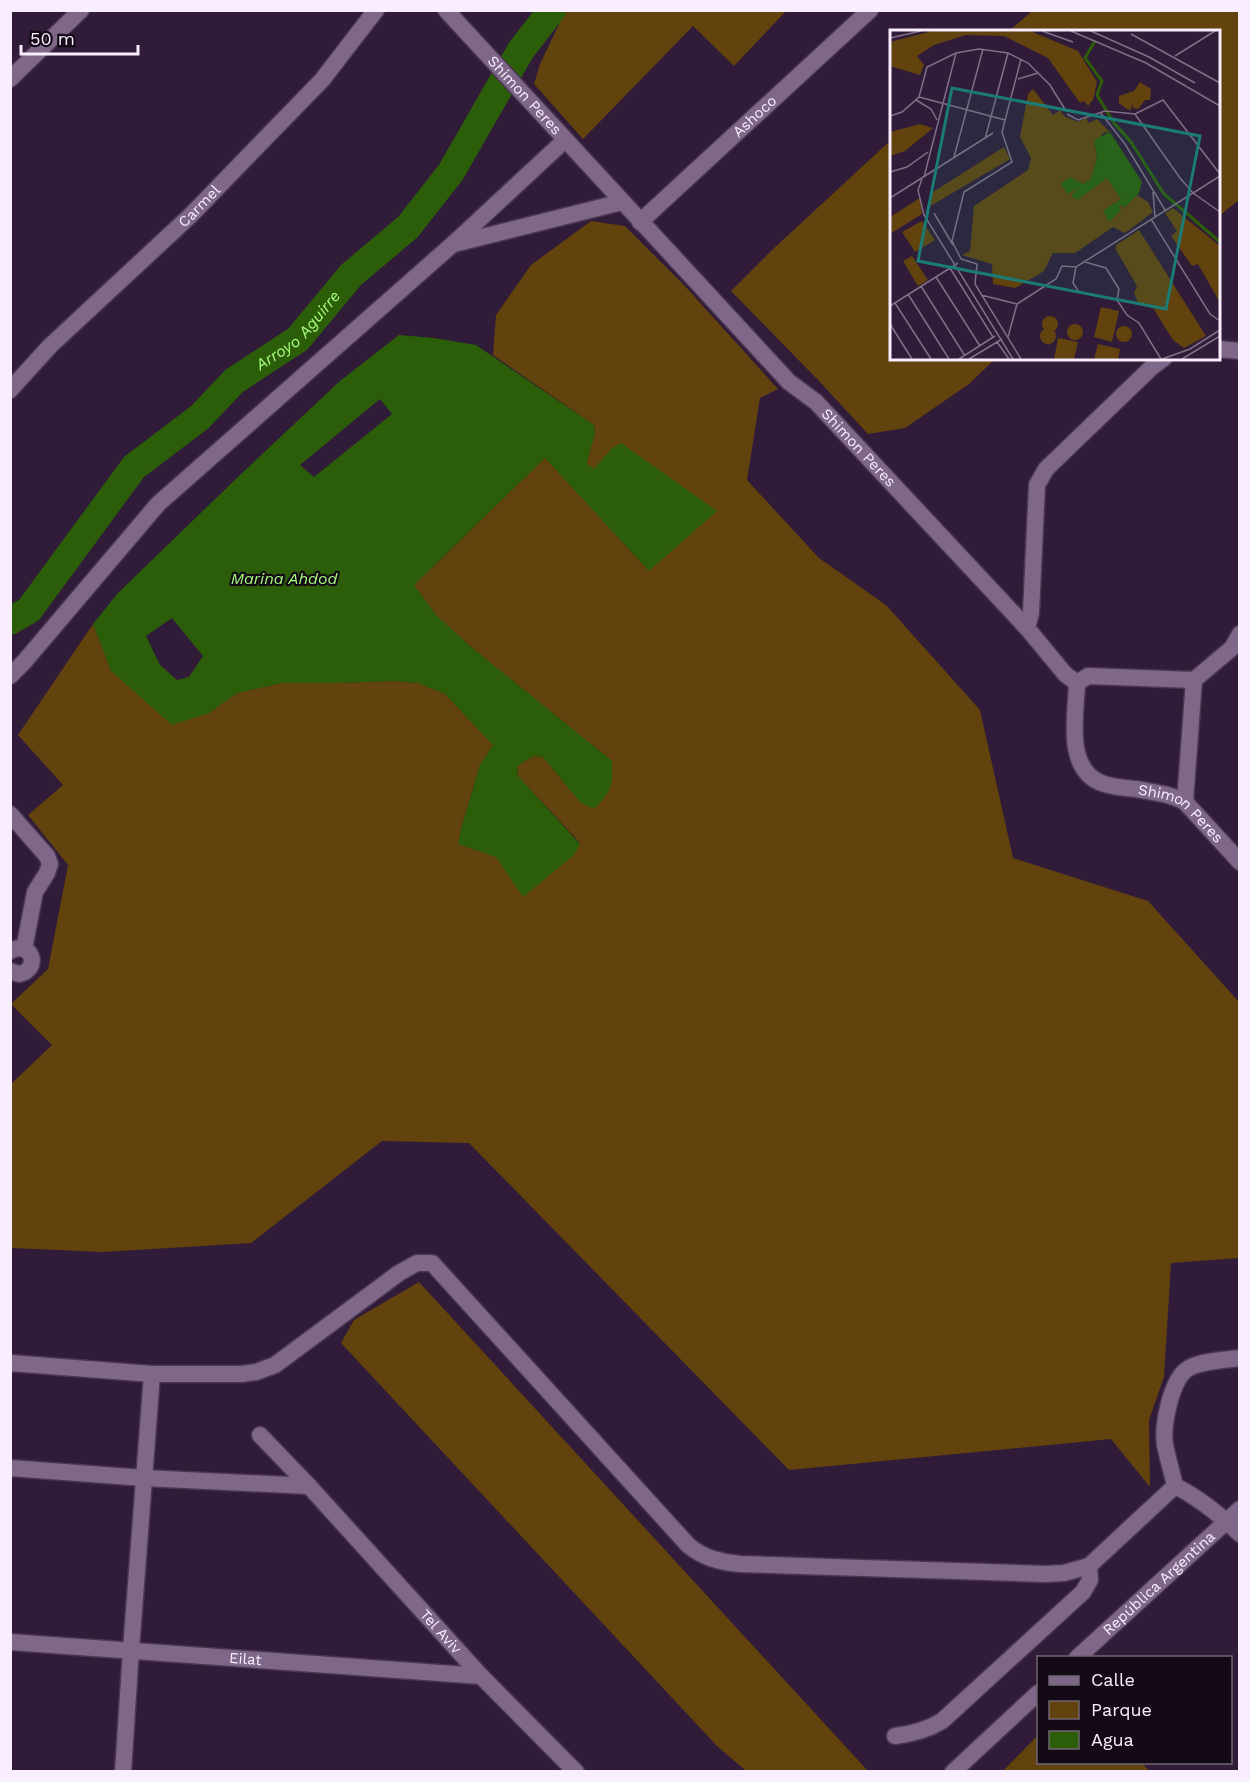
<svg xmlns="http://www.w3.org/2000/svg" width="1250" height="1782" font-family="'Work Sans',sans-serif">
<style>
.green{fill:#62430d}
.water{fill:#2c5e0a;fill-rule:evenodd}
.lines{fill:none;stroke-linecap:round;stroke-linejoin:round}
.river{stroke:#2c5e0a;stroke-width:28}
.minor-casing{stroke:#49374f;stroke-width:19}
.minor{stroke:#7f6789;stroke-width:16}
.labels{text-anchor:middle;stroke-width:4.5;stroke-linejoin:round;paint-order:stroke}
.street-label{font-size:15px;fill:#f9eefe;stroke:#130a16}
.water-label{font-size:16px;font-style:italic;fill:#a6fc7d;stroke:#130a16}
.inset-river{fill:none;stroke:#2c5e0a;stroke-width:3}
.inset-road{fill:none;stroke:#806f87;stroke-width:1.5}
.view{fill:#1b7c75;fill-opacity:0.15;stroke:#1b7c75;stroke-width:3}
.inset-edge{fill:none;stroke:#f9eefe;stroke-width:3}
</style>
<rect width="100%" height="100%" fill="#301b38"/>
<!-- green -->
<g class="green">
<path d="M568,11V10L786,11L734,66L693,26L583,139L534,84L540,64L564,14Z"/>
<path d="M1032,11H1239V200L1219,216L1218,32L1009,31Z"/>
<path d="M891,140L892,358L995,359L969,384L905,428L868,434L819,381L731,291L772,250Z"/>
<path d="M591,221L625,226L684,285L778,389L760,398L747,480L819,558L886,605L980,710L1013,858L1148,901L1239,1002V1258L1171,1263L1164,1377L1149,1420L1150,1487L1111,1439L789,1470L469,1143L382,1141L251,1243L103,1252L11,1248V1084L52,1045L11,1004L48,969L68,865L28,815L63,785L18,735L93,624L111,671L209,713L237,693L282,683H338L394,681L418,683L445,694L493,745L480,765L461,829L458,844L496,857L580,843L518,776L517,766L534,756L543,757L580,802L612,761L470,646L436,615L414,585L545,458L649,571L603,459L594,469L587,464C588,450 597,439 594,425L493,355L496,315L531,265Z"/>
<path d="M419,1282L868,1771H746L717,1746L341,1343L354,1320Z"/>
<path d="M1038,1735V1762L1142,1763L1149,1771H1003Z"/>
</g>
<!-- water -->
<path class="water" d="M399,335L434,338L476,345L594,425C597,439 588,450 587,464L594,469L612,448L621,443L717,511L649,571L545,458L414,585L436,615L470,646L612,761C613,786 612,791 594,809L580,802L543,757L534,756L517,766L518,776L580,844L574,855L523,897L496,857L458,844L461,829L480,765L493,745L445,694L418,683L394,681L338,683H282L237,693L209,713L172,725L111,671L93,624L118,593L241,474L340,381ZM380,399L392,414L314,477L300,465ZM172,618L203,656L189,677L177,680L160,665L146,636Z"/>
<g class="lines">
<!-- river -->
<path class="river" id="s1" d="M10,621L29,610L134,467L200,417L234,381L298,339L351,275L408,227L451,172L521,50L552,10"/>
<!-- minor casing -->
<g class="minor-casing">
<g id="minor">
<path id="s2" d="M446,10L789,382L816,402L1027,628L1065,674L1077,683C1076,714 1065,766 1099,782C1110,787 1124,788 1136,789C1153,792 1171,794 1185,802L1240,862"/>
<path d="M10,79L81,10"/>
<path id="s3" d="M640,222L870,10"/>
<path d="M454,244L622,202"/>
<path d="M1218,349L1240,351"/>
<path id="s4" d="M10,390L50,346L191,215L252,152L322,80L376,10"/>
<path d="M1027,628L1031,613L1037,485L1046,469L1152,367L1164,358"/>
<path d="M10,676L24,662L158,504L453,244L565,140"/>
<path d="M1077,683L1088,676L1194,680L1232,648L1240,634"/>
<path d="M1185,802L1194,680"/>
<path d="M10,814L47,856L50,864L47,873L35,892L24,949"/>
<path d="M10,951C31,939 42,969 19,974L10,971"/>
<path d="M10,1363L152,1374H242L256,1372L275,1365L399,1273L417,1263H432L688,1545C703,1558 720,1562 740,1564L1045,1574L1064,1573L1089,1566L1175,1486"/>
<path id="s5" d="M260,1435L309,1486L481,1676L576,1772"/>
<path d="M10,1468L144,1478L309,1486"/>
<path d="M1175,1486C1172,1473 1168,1459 1165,1445C1162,1426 1171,1378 1189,1368C1201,1361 1226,1360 1240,1358"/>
<path d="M1175,1486C1200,1498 1220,1515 1240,1534"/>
<path id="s6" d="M10,1642L481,1676"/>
<path id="s7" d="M1077,1658L1240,1509"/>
<path d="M895,1736C912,1734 927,1730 942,1721L1083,1592L1090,1580L1089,1566"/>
<path d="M123,1772L131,1650L152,1374"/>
<path d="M953,1772L1038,1693"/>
</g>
</g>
<!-- minor -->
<use href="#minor" class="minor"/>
</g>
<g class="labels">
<!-- street labels -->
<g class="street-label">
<text dy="5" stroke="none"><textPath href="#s2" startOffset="116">Shimon Peres</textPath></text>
<text dy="5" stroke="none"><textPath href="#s3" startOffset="156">Ashoco</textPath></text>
<text dy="5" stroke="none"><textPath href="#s4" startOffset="264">Carmel</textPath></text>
<text dy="5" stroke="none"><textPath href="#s2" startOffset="602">Shimon Peres</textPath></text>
<text dy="5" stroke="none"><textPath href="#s2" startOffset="1122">Shimon Peres</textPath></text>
<text dy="5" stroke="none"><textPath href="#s7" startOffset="111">República Argentina</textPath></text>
<text dy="5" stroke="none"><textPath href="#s5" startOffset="267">Tel Aviv</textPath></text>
<text dy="5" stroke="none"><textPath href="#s6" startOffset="236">Eilat</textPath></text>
</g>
<!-- water labels -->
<g class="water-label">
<text dy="6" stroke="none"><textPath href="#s1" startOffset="414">Arroyo Aguirre</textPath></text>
<text x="284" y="584">Marina Ahdod</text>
</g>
</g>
<!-- overview -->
<g transform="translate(890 30)">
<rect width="330" height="330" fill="#301b38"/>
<path d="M42,1H140L188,21L207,52L203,70L198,76L194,71L190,73L158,28L114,6L76,5L44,15L27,26L34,35L30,45L0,36V12ZM250,52L261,59L260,70H255L248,79L243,78L242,73L241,80L237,79L229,73V66L244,61ZM143,59L163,85L170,80L174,86L188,92L196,88L199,93L207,89L220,102L213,103L205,116L207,127L201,149L193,154L180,147L177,164L189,157L183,165L187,170L217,148L231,169L213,181L231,179L229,175L235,177L247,165L258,172L263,182L235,203L223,197L185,223H163L154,241L125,258L103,254L102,234L72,225L80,221L84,176L138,140L141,128L130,107L138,64ZM30,94L43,98L15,121L0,126V102ZM114,117L120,129L37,178L43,162ZM30,168L32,184L0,204V187ZM283,178L330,216V273L308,234L302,236L281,206L287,201L275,183ZM32,191L45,210L25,222L12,202ZM249,200L316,306L294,318L283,310L263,278L249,275L244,263L247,256L226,220V215ZM22,226L38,250L28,256L13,231ZM211,277L229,281L222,312L204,307ZM152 294a8 8 0 1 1 16 0a8 8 0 1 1-16 0ZM177 302a8 8 0 1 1 16 0a8 8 0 1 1-16 0ZM226 304a8 8 0 1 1 16 0a8 8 0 1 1-16 0ZM150 306a8 8 0 1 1 16 0a8 8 0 1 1-16 0ZM168,308L188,312L184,329H164ZM208,314L230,319L228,329H204Z" fill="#62430d"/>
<path d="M220,102L252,152L249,163L235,177L229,175L231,180L219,192L213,181L231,169L217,148L187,170L181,166L189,157L177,164L171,154L180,147L193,154L201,149L207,127L204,110Z" fill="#2c5e0a"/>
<path class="inset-river" d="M205,11L195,28L212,51L207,65L224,93L241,112L274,164L330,212"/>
<path class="inset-road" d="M152,1L183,12M181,1L256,33L330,76M201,1L259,27L305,53M241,4L330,53M0,8L31,1M285,26L325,1M128,49L148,43M29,67L115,90M26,70L41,79L47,90M210,82L235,114L275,180M177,84L188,90L215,81L245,84L273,70L330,144M245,84L290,148L303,163L330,182M0,86L12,82L29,67L37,37L66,23L89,19L118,23L138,33L160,55L176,81M95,109L118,23M64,127L93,19M0,142L17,137L38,122M34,147L66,23M32,149L28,160L34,185L123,329M263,162L265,187M0,168L103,103M44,183L63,215M261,189L320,284L330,291M71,229L62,211L74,162L122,132L112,102L131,29M71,229L87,234L85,254L131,329M195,232L216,238L229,259L227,270L237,285L249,293L271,329M186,237L183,253L189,262L227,270M60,238L103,307M46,247L90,316M31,256L75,326M18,264L59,329M91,265L127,274M5,273L41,329M127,274L166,249L172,236L186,237L330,146M0,276L68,233M0,294L22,329M118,307L127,274M107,312L119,329M69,329L105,306M79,329L112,309M272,329L300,319L330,300M292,329L330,306"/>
<path class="view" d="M62,58L310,106L276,279L28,231Z"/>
<rect width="330" height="330" class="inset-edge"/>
</g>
<!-- border -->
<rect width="1250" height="1782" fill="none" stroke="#f9eefe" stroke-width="24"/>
<!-- legend -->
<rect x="1037" y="1656" width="195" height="108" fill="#130a16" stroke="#6f6573" stroke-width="1.5"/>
<rect x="1049" y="1676" width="30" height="9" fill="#7f6789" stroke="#6f6573" stroke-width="1.5"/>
<text x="1091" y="1686" font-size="18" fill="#f9eefe">Calle</text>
<rect x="1049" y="1701" width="30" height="18" fill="#62430d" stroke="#6f6573" stroke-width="1.5"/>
<text x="1091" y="1716" font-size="18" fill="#f9eefe">Parque</text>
<rect x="1049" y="1731" width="30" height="18" fill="#2c5e0a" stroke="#6f6573" stroke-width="1.5"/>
<text x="1091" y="1746" font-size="18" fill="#f9eefe">Agua</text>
<!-- scale -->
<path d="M21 45v9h117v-9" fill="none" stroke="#f9eefe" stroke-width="3"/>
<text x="30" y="45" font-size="18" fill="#f9eefe" stroke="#130a16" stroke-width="4.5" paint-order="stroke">50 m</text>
</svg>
